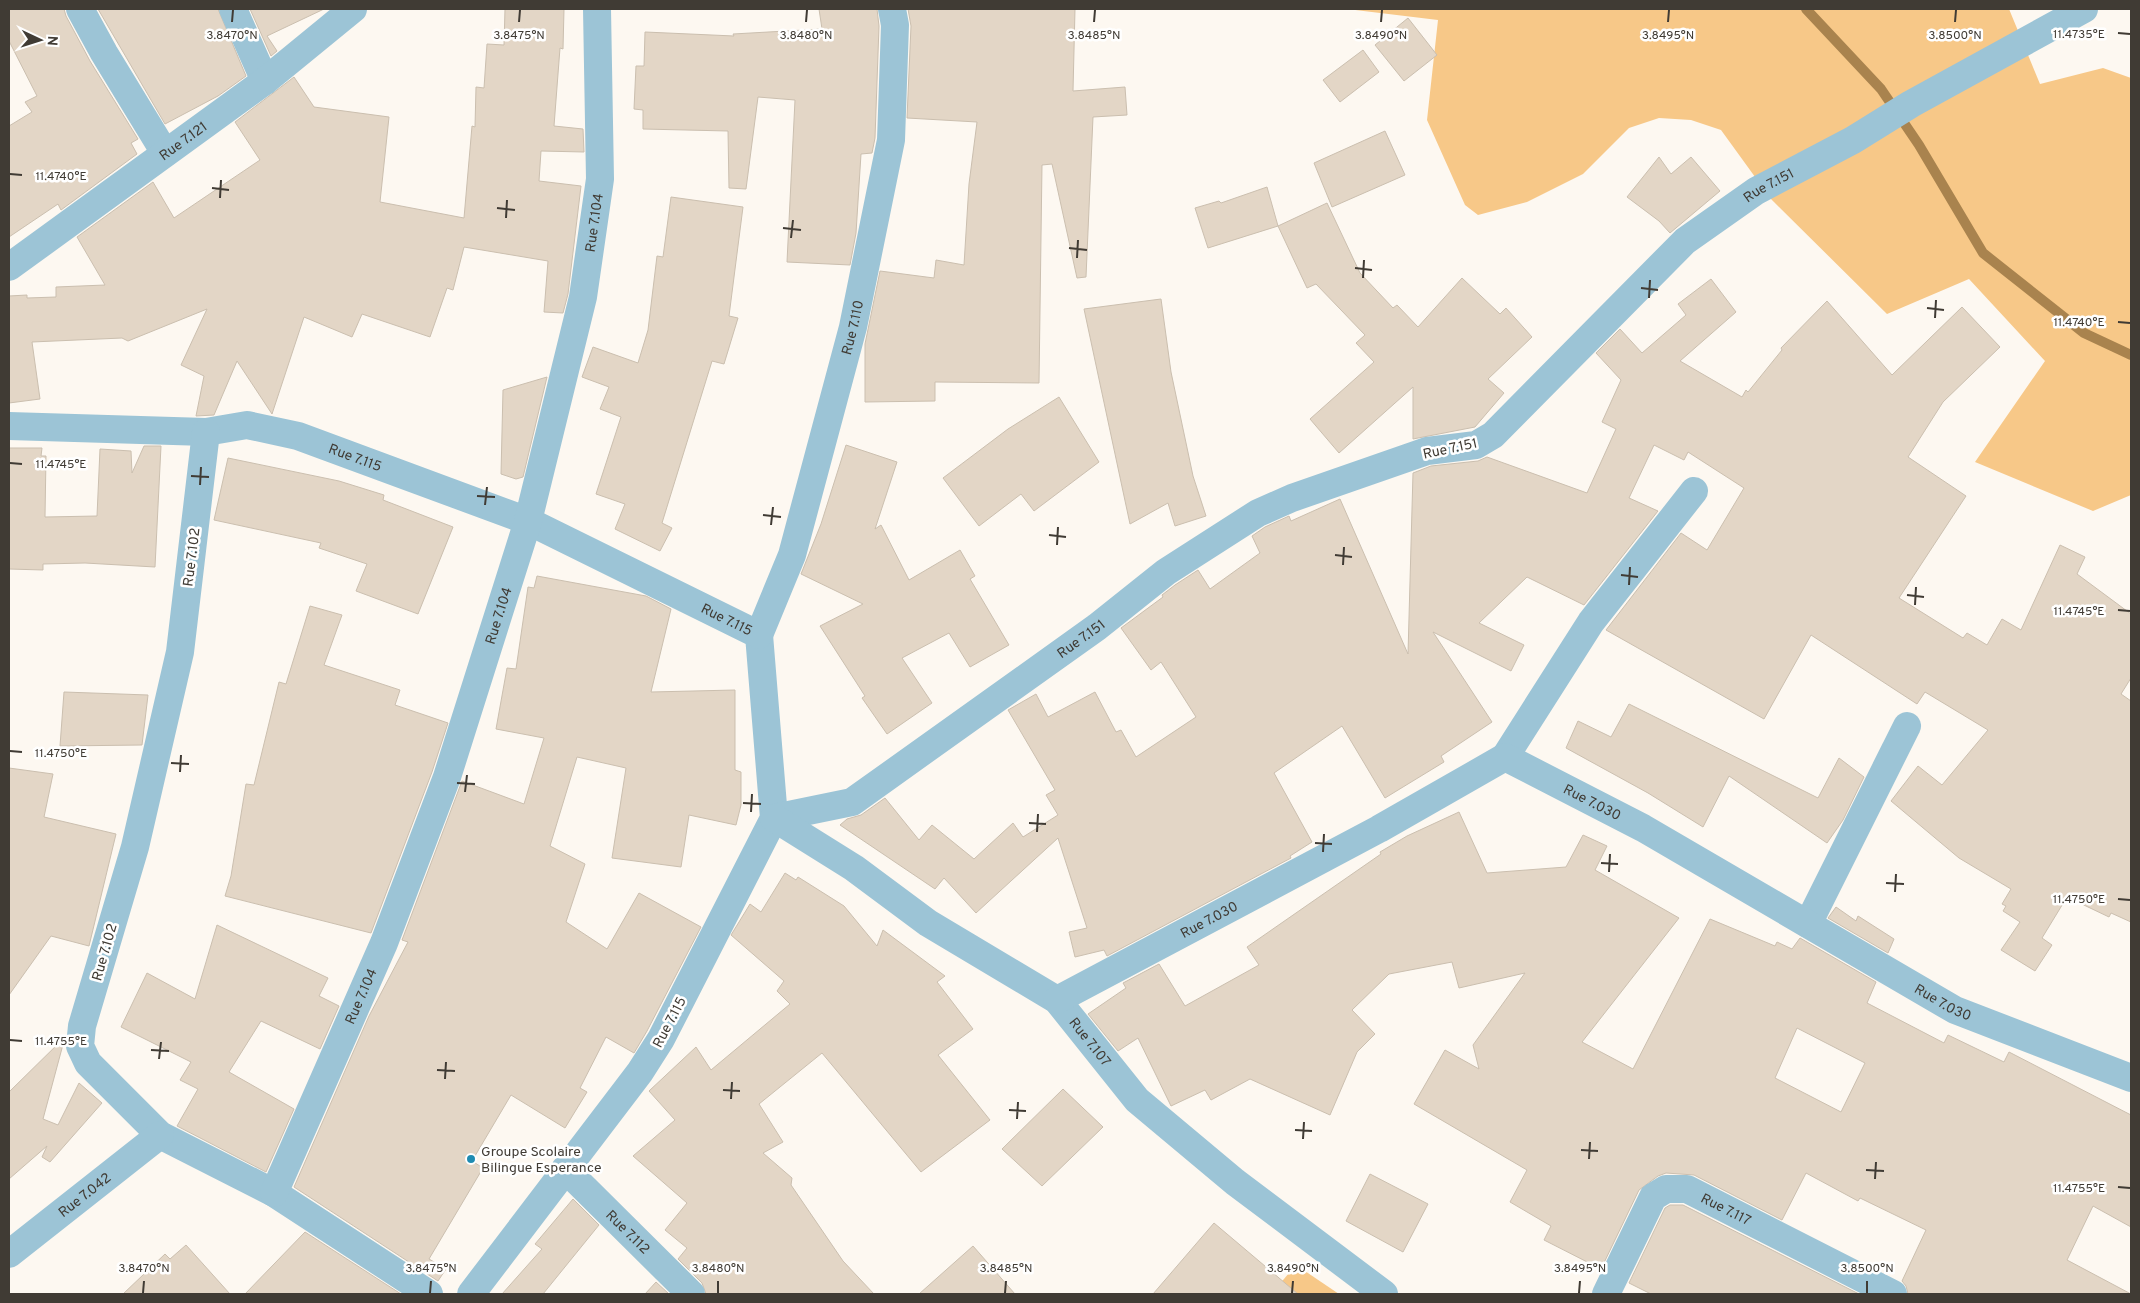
<svg xmlns="http://www.w3.org/2000/svg" width="2140" height="1303" font-family="Overpass,sans-serif">
<style>
.green{fill:#f7c888}
.lines{fill:none;stroke-linecap:round;stroke-linejoin:round}
.stream{stroke:#a9834e;stroke-width:10}
.building{fill:#e3d6c6;stroke:#cbbfaf;fill-rule:evenodd}
.minor{stroke:#9cc4d6;stroke-width:28}
.ticks{fill:none;stroke:#403b34;stroke-width:2}
.poi-dot{fill:#1f8cb2;stroke:#fff;stroke-width:2}
.labels{text-anchor:middle;stroke-width:5;stroke-linejoin:round;paint-order:stroke}
.street-label{font-size:14px;fill:#403b34;stroke:#fff}
.poi-label{font-size:14px;fill:#403b34;stroke:#fff;text-anchor:start}
.ticks-label{font-size:12px;text-anchor:middle;fill:#403b34;stroke:#fff;stroke-width:5;stroke-linejoin:round;paint-order:stroke}
</style>
<rect width="100%" height="100%" fill="#fdf8f1"/>
<!-- green -->
<g class="green">
<path d="M1347,9H2009L2040,84L2103,68L2131,78V495L2093,511L1975,462L2045,361L1969,279L1887,314L1771,199L1721,130L1691,120L1659,118L1629,128L1583,174L1527,202L1478,215L1465,205L1427,120L1438,20Z"/>
<path d="M1296,1265L1339,1294H1271Z"/>
</g>
<g class="lines">
<!-- stream -->
<path class="stream" d="M1806,9L1881,89L1919,145L1983,253L2084,333L2131,355"/>
</g>
<!-- building -->
<g class="building">
<path d="M9,9H64L66,16L90,61L138,139L131,143L137,154L61,210L58,204L9,237V126L32,112L25,102L37,96L9,41Z"/>
<path d="M98,9H218L246,76L218,96L165,124Z"/>
<path d="M250,9H324L267,36L277,51L271,56Z"/>
<path d="M505,9H564L563,49L560,48L554,126L583,129L584,152L541,151L539,181L581,186L568,294L563,313L544,312L548,261L464,247L453,290L447,288L430,337L362,314L352,337L304,317L272,414L237,361L214,415L196,416L204,376L181,365L207,309L128,341L122,338L32,342L40,399L9,403V296L27,295V298L56,297V287L105,285L77,237L153,182L174,218L260,160L235,122L294,77L314,107L389,117L380,202L464,218L472,126L475,127L476,87L484,88L487,44L504,45Z"/>
<path d="M819,9H877L879,26L875,138L872,153L861,154L856,233L850,265L787,262L795,100L758,97L746,189L729,188L728,131L643,129V110L634,109L636,66H644L645,32L734,36L733,34L822,29Z"/>
<path d="M908,9H1075L1073,91L1125,87L1127,115L1093,117L1086,277L1077,278L1052,164L1042,165L1039,383L935,382V401L865,402V344L880,271L934,278L936,260L964,265L969,184L977,122L907,118L911,26Z"/>
<path d="M1408,18L1437,55L1404,81L1375,45Z"/>
<path d="M1363,50L1379,72L1340,102L1323,80Z"/>
<path d="M1385,131L1405,175L1332,207L1314,163Z"/>
<path d="M1659,157L1671,174L1691,157L1720,191L1670,233L1659,221L1627,197Z"/>
<path d="M1267,187L1278,226L1208,248L1195,208L1219,201L1221,203Z"/>
<path d="M671,197L743,207L729,316L738,318L724,364L712,361L662,523L672,528L660,551L615,529L625,504L596,494L621,417L600,409L609,387L582,377L593,347L638,363L648,330L657,256L663,257Z"/>
<path d="M1327,203L1360,273L1393,308L1397,305L1418,327L1462,278L1500,314L1506,308L1532,337L1488,379L1504,393L1475,427L1413,439V387L1339,453L1310,419L1374,362L1356,343L1365,335L1316,284L1307,288L1278,226Z"/>
<path d="M1711,279L1736,312L1680,361L1742,397L1746,390L1748,392L1782,350L1781,348L1827,301L1892,375L1962,307L2000,347L1943,402L1908,457L1966,496L1899,598L1963,638L1967,633L1987,645L2002,619L2021,630L2060,545L2085,557L2077,574L2131,614V678L2121,694L2131,701V922L2111,913L2109,917L2067,897L2042,938L2052,945L2035,971L2001,950L2020,922L2003,911L2006,906L2002,904L2011,889L1959,858L1891,801L1918,766L1942,785L1988,730L1925,692L1917,704L1811,635L1764,719L1606,630L1681,533L1707,550L1744,488L1688,452L1684,460L1654,445L1629,498L1658,511L1584,605L1527,577L1479,623L1524,645L1511,671L1433,632L1492,722L1441,756L1444,762L1385,798L1342,726L1274,773L1312,842L1290,856L1291,858L1107,956L1104,950L1075,957L1069,932L1087,928L1058,838L976,913L944,878L935,889L840,825L847,819L861,815L885,798L919,840L932,825L974,859L1013,823L1023,837L1058,815L1046,795L1055,790L1008,710L1036,694L1048,717L1095,692L1116,732L1121,730L1136,757L1196,717L1161,662L1151,670L1121,628L1163,597L1162,595L1175,585L1198,570L1210,589L1260,553L1252,536L1265,527L1289,516L1291,521L1340,499L1408,654L1413,473L1431,466L1478,461L1487,457L1587,493L1616,429L1602,422L1621,380L1596,353L1620,329L1642,353L1686,315L1678,304Z"/>
<path d="M1161,299L1171,372L1193,476L1206,516L1175,526L1168,503L1130,524L1084,309Z"/>
<path d="M547,377L523,477L516,479L501,474L503,390Z"/>
<path d="M1059,397L1099,462L1034,511L1021,494L979,526L943,478L1008,429Z"/>
<path d="M846,445L897,462L875,529L881,525L909,580L960,550L975,576L970,579L1009,645L970,667L949,633L902,658L932,703L887,734L862,698L865,696L820,626L863,604L801,574L821,524Z"/>
<path d="M144,446H161L155,567L85,563L43,564V570L9,569V448H42L41,456H46L45,517L97,516L100,449L131,451L132,473Z"/>
<path d="M228,458L339,481L384,495L383,500L453,527L418,614L356,591L367,564L319,548L321,543L214,520Z"/>
<path d="M537,576L646,596L671,609L651,692L735,690V770L741,772V805L736,825L689,815L681,867L612,858L626,768L577,757L550,846L585,864L566,922L607,949L639,893L701,927L647,1031L634,1053L606,1037L580,1088L587,1092L565,1128L511,1095L472,1161L483,1168L429,1259L446,1269L438,1281L294,1187L369,1016L408,942L402,940L462,781L524,804L544,738L496,729L507,668L516,669L528,587L534,588Z"/>
<path d="M310,606L342,615L324,665L400,690L395,705L448,723L432,772L371,933L225,896L231,876L246,784L254,785L279,682L286,684Z"/>
<path d="M64,692L148,695L142,745L60,746Z"/>
<path d="M1629,704L1818,798L1839,758L1864,777L1843,820L1827,843L1729,776L1703,827L1648,793L1566,748L1578,721L1611,737Z"/>
<path d="M9,768L53,774L44,817L116,834L89,946L51,936L9,995Z"/>
<path d="M1459,812L1487,873L1566,867L1583,835L1607,846L1595,870L1679,918L1582,1042L1633,1069L1710,919L1775,946L1777,942L1792,949L1800,938L1876,982L1867,1003L1944,1043L1948,1035L2004,1062L2009,1052L2131,1115V1227L2093,1206L2067,1260L2131,1294H1908L1906,1286L1902,1281L1926,1230L1860,1198L1858,1201L1806,1173L1782,1220L1694,1175L1666,1173L1658,1176L1639,1190L1601,1269L1544,1240L1551,1226L1510,1202L1527,1170L1414,1104L1445,1050L1479,1069L1473,1045L1525,973L1459,988L1452,962L1389,974L1352,1010L1375,1034L1357,1052L1330,1115L1250,1079L1211,1100L1205,1090L1171,1106L1138,1038L1118,1051L1088,1014L1126,988L1123,983L1159,964L1185,1006L1259,965L1247,947L1381,854L1380,852L1407,836ZM1797,1028L1865,1063L1841,1112L1775,1078Z"/>
<path d="M785,873L796,880L798,877L844,906L877,946L883,930L945,976L937,982L973,1029L938,1055L990,1120L921,1172L822,1053L759,1104L783,1142L763,1153L792,1178L791,1185L843,1261L874,1294H706L702,1283L678,1259L687,1248L665,1230L687,1203L633,1156L675,1120L649,1091L696,1047L711,1070L790,1004L777,991L784,981L731,935L750,904L761,912Z"/>
<path d="M1836,907L1856,921L1858,916L1894,939L1888,953L1828,918Z"/>
<path d="M217,925L328,978L319,996L339,1006L320,1049L261,1021L229,1072L294,1109L266,1172L177,1126L198,1089L180,1080L191,1062L121,1027L147,973L195,999Z"/>
<path d="M65,1037L43,1119L58,1125L79,1083L102,1103L50,1162L42,1157L47,1146L9,1179V1092Z"/>
<path d="M1063,1089L1103,1127L1042,1186L1002,1149Z"/>
<path d="M1370,1174L1428,1204L1403,1252L1346,1221Z"/>
<path d="M573,1199L599,1225L543,1294H502L542,1249L535,1244Z"/>
<path d="M1670,1205H1683L1859,1294H1651L1629,1283L1665,1208Z"/>
<path d="M1214,1223L1298,1294H1153Z"/>
<path d="M305,1232L401,1294H245Z"/>
<path d="M186,1245L230,1294H123L165,1254L170,1259Z"/>
<path d="M973,1246L1015,1294H919Z"/>
<path d="M656,1282L669,1294H645Z"/>
</g>
<g class="lines">
<!-- minor -->
<g class="minor">
<path d="M80,9L104,53L165,153"/>
<path d="M233,9L265,81"/>
<path id="s1" d="M9,267L265,81L353,9"/>
<path id="s2" d="M9,426L206,432L247,425L298,436L528,521L759,635L774,818L661,1039L640,1072L471,1294"/>
<path d="M206,432L180,652L135,847L82,1026L80,1046L88,1063L160,1135L274,1193L429,1294"/>
<path id="s3" d="M759,635L792,555L853,327L891,140L895,25L892,9"/>
<path d="M1505,757L1591,622L1694,491"/>
<path id="s4" d="M774,818L852,802L1097,627L1166,572L1258,513L1292,498L1427,451L1476,445L1493,435L1685,241L1756,191L1853,140L1911,104L2084,9"/>
<path id="s5" d="M774,818L854,868L928,923L1057,1000L1137,1100L1235,1182L1384,1294"/>
<path d="M1808,924L1907,726"/>
<path id="s6" d="M1057,1000L1379,829L1505,757L1643,828L1955,1010L2131,1078"/>
<path id="s7" d="M565,1169L691,1294"/>
<path id="s8" d="M274,1193L384,943L447,777L528,521L583,297L600,179L597,9"/>
<path id="s9" d="M9,1254L160,1135"/>
<path id="s10" d="M1606,1294L1653,1197L1666,1189H1687L1893,1294"/>
</g>
</g>
<!-- ticks -->
<path class="ticks" d="M232,22L233,10M519,22L520,10M806,22L807,10M1094,22L1095,10M1381,22L1382,10M1668,22L1669,10M1955,22L1956,10M2118,33L2130,34M10,174L22,175M212,188L229,190M220,198L221,180M497,208L515,210M506,218L507,200M783,228L801,230M791,238L793,220M1069,248L1087,250M1077,258L1078,240M1355,268L1372,270M1363,278L1364,260M1641,288L1658,290M1649,298L1650,280M1927,308L1944,310M1935,318L1936,300M2118,322L2130,323M10,463L22,464M191,476L209,477M200,485L201,467M477,496L495,497M485,505L487,487M763,515L781,517M771,525L773,507M1049,535L1066,537M1057,545L1058,527M1335,555L1352,557M1343,565L1344,547M1621,575L1638,577M1629,585L1630,567M1907,595L1924,597M1915,605L1916,587M2118,610L2130,611M10,751L22,752M171,763L189,764M180,772L181,755M457,783L475,784M465,792L467,775M743,803L761,804M751,812L752,794M1029,823L1046,824M1037,832L1038,814M1315,843L1332,844M1323,852L1324,834M1601,863L1618,864M1609,872L1610,854M1886,883L1904,884M1895,892L1896,874M2118,899L2130,900M10,1040L22,1041M151,1050L169,1051M159,1059L161,1042M437,1070L455,1071M445,1079L446,1062M723,1090L740,1091M731,1099L732,1082M1009,1110L1026,1111M1017,1119L1018,1102M1295,1130L1312,1131M1303,1139L1304,1122M1581,1150L1598,1151M1589,1159L1590,1142M1866,1170L1884,1171M1875,1179L1876,1162M2118,1187L2130,1188M143,1293L144,1281M430,1293L431,1281M718,1293V1281M1005,1293L1006,1281M1292,1293L1293,1281M1579,1293L1580,1281M1867,1293V1281"/>
<!-- markers -->
<circle class="poi-dot" cx="471" cy="1159" r="5"/>
<g class="labels">
<!-- street labels -->
<g class="street-label">
<text dy="5" stroke="none"><textPath href="#s1" startOffset="215">Rue 7.121</textPath></text>
<text dy="5" stroke="none"><textPath href="#s4" startOffset="1201">Rue 7.151</textPath></text>
<text dy="5" stroke="none"><textPath href="#s8" startOffset="1025">Rue 7.104</textPath></text>
<text dy="5" stroke="none"><textPath href="#s3" startOffset="322">Rue 7.110</textPath></text>
<text transform="translate(1450 448) rotate(-12)" y="5">Rue 7.151</text>
<text dy="5" stroke="none"><textPath href="#s2" startOffset="352">Rue 7.115</textPath></text>
<text transform="translate(191 557) rotate(-83)" y="5">Rue 7.102</text>
<text dy="5" stroke="none"><textPath href="#s8" startOffset="620">Rue 7.104</textPath></text>
<text dy="5" stroke="none"><textPath href="#s2" startOffset="758">Rue 7.115</textPath></text>
<text dy="5" stroke="none"><textPath href="#s4" startOffset="361">Rue 7.151</textPath></text>
<text dy="5" stroke="none"><textPath href="#s6" startOffset="608">Rue 7.030</textPath></text>
<text dy="5" stroke="none"><textPath href="#s6" startOffset="172">Rue 7.030</textPath></text>
<text transform="translate(104 952) rotate(-74)" y="5">Rue 7.102</text>
<text dy="5" stroke="none"><textPath href="#s8" startOffset="215">Rue 7.104</textPath></text>
<text dy="5" stroke="none"><textPath href="#s6" startOffset="1012">Rue 7.030</textPath></text>
<text transform="translate(669 1022) rotate(-62)" y="5">Rue 7.115</text>
<text dy="5" stroke="none"><textPath href="#s5" startOffset="390">Rue 7.107</textPath></text>
<text dy="5" stroke="none"><textPath href="#s9" startOffset="96">Rue 7.042</textPath></text>
<text dy="5" stroke="none"><textPath href="#s10" startOffset="188">Rue 7.117</textPath></text>
<text dy="5" stroke="none"><textPath href="#s7" startOffset="89">Rue 7.112</textPath></text>
</g>
<!-- poi labels -->
<g class="poi-label">
<text x="481" y="1156">Groupe Scolaire<tspan x="481" dy="16">Bilingue Esperance</tspan></text>
</g>
</g>
<g class="ticks-label">
<text x="2079" y="38">11.4735°E</text>
<text x="232" y="39">3.8470°N</text>
<text x="519" y="39">3.8475°N</text>
<text x="806" y="39">3.8480°N</text>
<text x="1094" y="39">3.8485°N</text>
<text x="1381" y="39">3.8490°N</text>
<text x="1668" y="39">3.8495°N</text>
<text x="1955" y="39">3.8500°N</text>
<text x="61" y="180">11.4740°E</text>
<text x="2079" y="326">11.4740°E</text>
<text x="61" y="468">11.4745°E</text>
<text x="2079" y="615">11.4745°E</text>
<text x="61" y="757">11.4750°E</text>
<text x="2079" y="903">11.4750°E</text>
<text x="61" y="1045">11.4755°E</text>
<text x="2079" y="1192">11.4755°E</text>
<text x="144" y="1272">3.8470°N</text>
<text x="431" y="1272">3.8475°N</text>
<text x="718" y="1272">3.8480°N</text>
<text x="1006" y="1272">3.8485°N</text>
<text x="1293" y="1272">3.8490°N</text>
<text x="1580" y="1272">3.8495°N</text>
<text x="1867" y="1272">3.8500°N</text>
</g>
<!-- border -->
<rect width="2140" height="1303" fill="none" stroke="#403b34" stroke-width="20"/>
<!-- north arrow -->
<g transform="translate(40 40) rotate(94)" stroke="#ffffff" stroke-width="4" paint-order="stroke">
<path d="M0-4L9 19L0 12L-9 19Z" fill="#403b34"/>
<text y="-8" font-size="14" font-weight="bold" text-anchor="middle" fill="#403b34">N</text>
</g>
</svg>
